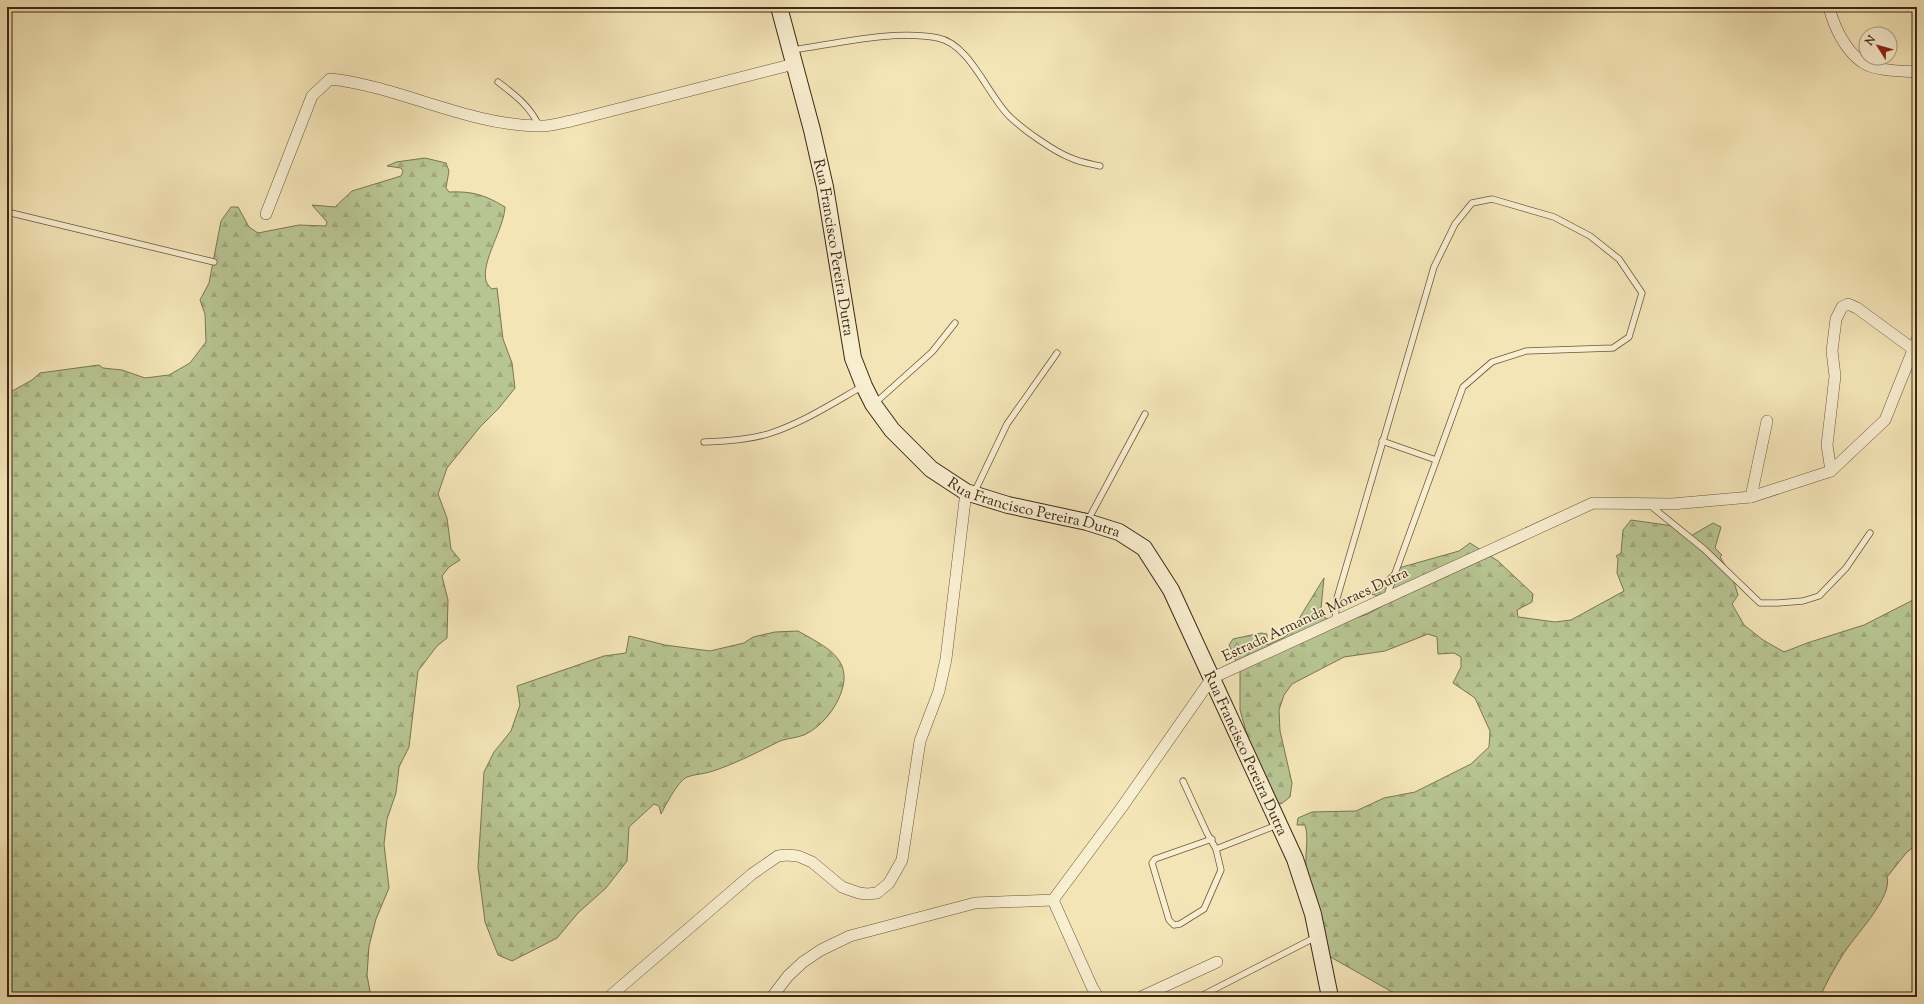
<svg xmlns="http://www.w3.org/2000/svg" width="1924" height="1004" font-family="'Sorts Mill Goudy',serif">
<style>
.forest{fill:url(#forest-firs);stroke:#7a7652}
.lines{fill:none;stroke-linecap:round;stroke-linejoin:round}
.service-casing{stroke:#6b563c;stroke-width:7}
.minor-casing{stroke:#6b563c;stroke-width:12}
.secondary-casing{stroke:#3d2713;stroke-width:18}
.service{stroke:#f8eed0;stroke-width:5.5}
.minor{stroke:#f8eed0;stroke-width:11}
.secondary{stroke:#f8eed0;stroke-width:16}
.labels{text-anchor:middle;stroke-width:3.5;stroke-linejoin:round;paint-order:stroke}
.street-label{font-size:15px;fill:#3d2713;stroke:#f8eed0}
</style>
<defs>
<pattern id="forest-firs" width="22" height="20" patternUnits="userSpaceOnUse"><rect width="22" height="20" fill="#b7c592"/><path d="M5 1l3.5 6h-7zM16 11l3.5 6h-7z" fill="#9ea97d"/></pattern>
</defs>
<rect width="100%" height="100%" fill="#f4e5b7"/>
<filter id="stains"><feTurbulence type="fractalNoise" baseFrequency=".005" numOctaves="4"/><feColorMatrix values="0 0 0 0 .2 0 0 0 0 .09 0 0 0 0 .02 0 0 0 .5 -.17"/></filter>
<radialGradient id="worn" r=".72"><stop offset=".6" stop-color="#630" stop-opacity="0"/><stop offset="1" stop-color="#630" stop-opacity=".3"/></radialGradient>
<!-- forest -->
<g class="forest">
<path d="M425,158L446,163L449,171L446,188L449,192C473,191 485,195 505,207C504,229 481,261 486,281C487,284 490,287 492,289L497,288L503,339L512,363L515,388L499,408L480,427L447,468L438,494L447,518L451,549L460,560L449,567L442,576L448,600L447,638L437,646L418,671L409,747L399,767L396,793L387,819L384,844L389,888L376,919L369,946L367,975L371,997H7V394L32,380L40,373L99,365L103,368L122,370L145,378L169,375L190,363L206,342L205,314L200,300L209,283L221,221L231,207H238L249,227L258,233L299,225L326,226L327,222L312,205L335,207L352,191L401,176L403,171L401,168L387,166L396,162Z"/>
<path d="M1631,520L1673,526L1689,537L1713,523L1721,527L1715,548L1722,555L1720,557L1732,576L1738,595L1732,604L1744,625L1763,640L1784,652L1807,643L1864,625L1917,598V844L1906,853L1887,877C1893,898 1853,937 1842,956C1834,969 1826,983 1820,997H1401L1327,955C1318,926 1308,896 1306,865C1305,852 1309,838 1305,825H1297L1298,818L1312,812L1356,811L1384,798L1415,792L1471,764L1489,747L1490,731L1475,698L1453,683L1461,667V657L1454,653L1438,654L1437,637L1428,634L1385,651L1344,657L1292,684L1284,695L1279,710L1280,731L1292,783L1290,797L1281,804L1275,801L1254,759L1240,710V670L1229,645L1233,639L1261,633L1267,634V645L1285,637L1292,630L1324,578L1321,608L1325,618L1343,622L1368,614L1393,600L1371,594L1395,569L1459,551L1470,543L1498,561L1533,594L1532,602L1517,610L1518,617L1555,622L1571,620L1624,591L1617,573L1618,559L1616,556L1621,553L1623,530Z"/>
<path d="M798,631C824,646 854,658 841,693C835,710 821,727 804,735C796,738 788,738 780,741C758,752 737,763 713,771C705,774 695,774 687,777C678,781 665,806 661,814L659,806L654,804L629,827L627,861L606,888L578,913L557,938L512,961L498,955L485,922L478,867L484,772L494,752L511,731L520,705L517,686L604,656L626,653L629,636L665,645L710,651L744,643L753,637L775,632Z"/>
</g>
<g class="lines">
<!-- service casing -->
<g class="service-casing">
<g id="service">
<path d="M792,50C835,44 895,29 938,38C970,44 988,96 1010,117C1024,130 1053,151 1071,158C1079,162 1091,164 1100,166"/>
<path d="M498,82C515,95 530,106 539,126"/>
<path d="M7,212L214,262"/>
<path d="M874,404L932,352L955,323"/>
<path d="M1382,441L1436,460"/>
<path d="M704,442C726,441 749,440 771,433C804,422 833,403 863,386"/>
<path d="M974,493L1007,424L1057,353"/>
<path d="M1651,506L1704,549L1760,603H1778L1803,601L1819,596L1846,568L1870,533"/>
<path d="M1088,520L1145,414"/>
<path d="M1335,621L1337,598L1434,267L1455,224L1472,203L1492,199L1554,217L1590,236L1619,259L1642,293L1629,337L1613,348L1526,351L1492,362L1463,387L1386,598"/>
<path d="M1183,781L1207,833L1216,849L1277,825"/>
<path d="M1212,839L1155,859L1152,863L1169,920L1174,925L1180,924L1204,909L1221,870L1216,849"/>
<path d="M1199,997L1316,937"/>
</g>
</g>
<!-- minor casing -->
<g class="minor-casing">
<g id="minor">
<path d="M1829,7C1834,27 1845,50 1862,62C1874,71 1902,71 1917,72"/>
<path d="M266,214L312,96L330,79C398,86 468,125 538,126C548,127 560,123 571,121L794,64"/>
<path d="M1831,471L1827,445L1835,376L1832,351L1836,319L1842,307L1848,304L1857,308L1913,349"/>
<path d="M1751,497L1767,421"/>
<path d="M1053,900L1092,987L1098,997"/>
<path d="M609,997L752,874L778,856L786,855L798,856L812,862L842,887L859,893L867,894L877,893L889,883L902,860L920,741L939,691L946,659L966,492"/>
<path d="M772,997L788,976L803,962L821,950L850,936L975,903L1053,900L1122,807L1212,678L1593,503L1672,504L1751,497L1831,471L1885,420L1917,340"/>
<path d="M1141,997L1217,962"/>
</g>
</g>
<!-- secondary casing -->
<g class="secondary-casing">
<g id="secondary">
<path id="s1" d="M779,7L812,130L825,187L853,358L864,386L873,404L892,430L931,469L966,492L1008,505L1087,522L1119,532L1144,548L1171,590L1295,859L1313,914L1330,997"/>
</g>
</g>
<!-- service -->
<use href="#service" class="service"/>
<!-- minor -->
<use href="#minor" class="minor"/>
<!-- secondary -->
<use href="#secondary" class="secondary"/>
</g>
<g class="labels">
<!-- street labels -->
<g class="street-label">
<text dy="5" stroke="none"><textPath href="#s1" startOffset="247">Rua Francisco Pereira Dutra</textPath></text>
<text dy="5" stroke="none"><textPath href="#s1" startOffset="608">Rua Francisco Pereira Dutra</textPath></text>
<text transform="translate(1315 614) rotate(-25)" y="5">Estrada Armanda Moraes Dutra</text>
<text dy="5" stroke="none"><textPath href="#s1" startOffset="956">Rua Francisco Pereira Dutra</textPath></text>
</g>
</g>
<!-- margin -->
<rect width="1924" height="1004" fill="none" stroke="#f4e5b7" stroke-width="24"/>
<rect x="8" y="8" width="1908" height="988" fill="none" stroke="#3d2713" stroke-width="2"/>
<rect x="12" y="12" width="1900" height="980" fill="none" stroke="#3d2713"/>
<!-- north arrow -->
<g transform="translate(1878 46) rotate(307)"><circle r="19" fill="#f8eed0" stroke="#ad9e84"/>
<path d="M0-3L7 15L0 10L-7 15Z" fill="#8f2418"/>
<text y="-6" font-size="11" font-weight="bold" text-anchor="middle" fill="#3d2713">N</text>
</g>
<rect width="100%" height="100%" filter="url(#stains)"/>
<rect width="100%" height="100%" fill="url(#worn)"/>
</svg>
